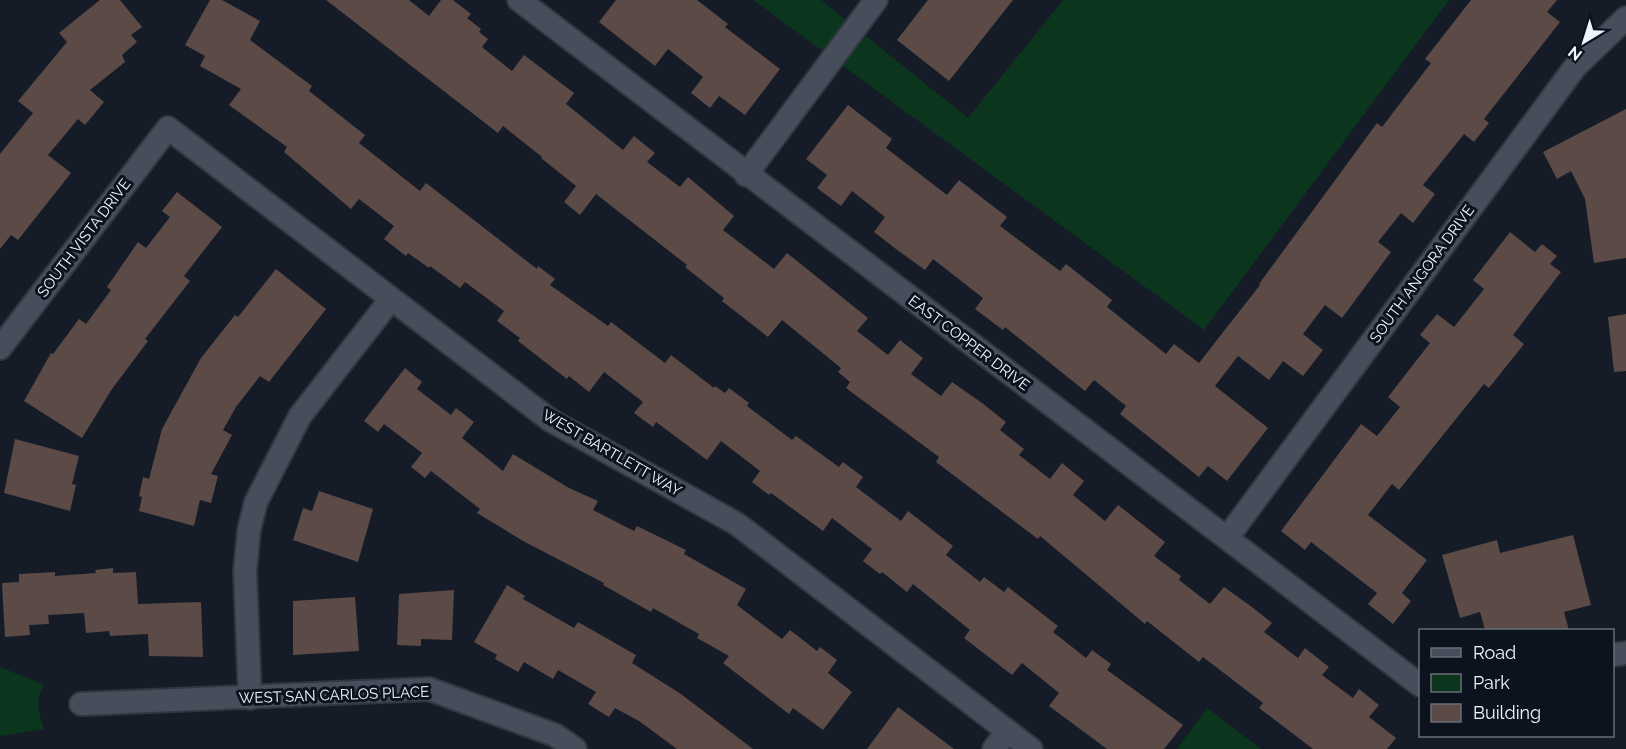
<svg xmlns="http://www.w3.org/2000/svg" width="1626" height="749" font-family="Raleway,sans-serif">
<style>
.green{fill:#0b361d}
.building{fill:#5b4a46}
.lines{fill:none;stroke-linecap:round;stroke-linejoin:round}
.street-casing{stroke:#32363f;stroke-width:26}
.street{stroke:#464e5c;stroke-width:22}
.labels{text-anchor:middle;stroke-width:6;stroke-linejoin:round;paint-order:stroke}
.street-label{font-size:15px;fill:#f0f5fd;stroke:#0d131e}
</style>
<rect width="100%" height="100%" fill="#151c28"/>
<!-- green -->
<g class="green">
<path d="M753,0H821L968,118L1063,0H1449L1204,330Z"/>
<path d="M0,667L44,685C35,700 38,712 44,729L0,736Z"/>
<path d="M1207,708L1261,749H1177Z"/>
</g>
<!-- building -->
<g class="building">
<path d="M100,0H120L142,27L131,35L137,42L122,55L125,62L90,90L104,102L85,125L78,119L48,155L71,173L18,240L11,235L0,249V154L33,113L18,101L67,42L59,33Z"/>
<path d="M210,0H222L260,21L250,40L312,86L309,91L365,135L359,143L420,191L426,183L537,269L538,266L555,279L550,285L608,326L611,322L665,363L671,355L714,388L715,386L725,393L729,388L749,403L747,406L792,440L796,436L839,467L843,462L863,477L856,487L901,521L908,511L953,546L946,555L980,582L984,577L1004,592L1008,587L1058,626L1053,632L1086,658L1092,650L1111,664L1107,670L1183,725L1164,749H1107L1049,706L1059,693L1022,663L1012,675L964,638L970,630L913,584L907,592L882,572L880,574L863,561L872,549L832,518L823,531L771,493L769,495L752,482L760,471L721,441L707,460L656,422L653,427L634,413L643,402L604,372L589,392L569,376L567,379L518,341L520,338L497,321L504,311L465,282L460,288L430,266L429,268L408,253L406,256L384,239L394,226L359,199L351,209L284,152L287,147L229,105L241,89L200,66L205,56L185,45Z"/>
<path d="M326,0H409L429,16L441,0H453L471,14L467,18L481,29L479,32L488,39L482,47L512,71L524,55L574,93L566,104L623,150L634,136L655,153L647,162L680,187L688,177L734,216L723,230L774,269L787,253L868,318L857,331L888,355L900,340L923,358L911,374L941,396L952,382L982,403L1006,422L1000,430L1024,449L1019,455L1050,479L1062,463L1084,481L1073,495L1105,521L1118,505L1165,542L1154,556L1181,576L1179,580L1210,604L1224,587L1252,607L1272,623L1264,632L1298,658L1305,648L1329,667L1322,675L1353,698L1359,689L1379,705L1369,717L1396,738L1387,749H1313L1259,708L1263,703L1203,657L1199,662L1147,621L1145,624L1040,536L1038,539L936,462L939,457L846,388L850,382L838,372L841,368L782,320L768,337L722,301L724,298L685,267L687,265L596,194L580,215L564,202L576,186L541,158L542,157L503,126L498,133Z"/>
<path d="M616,0H697L728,24L725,27L780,69L745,115L719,96L710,108L691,93L703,77L668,49L655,66L599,22Z"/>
<path d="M928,0H1013L949,81L897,40Z"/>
<path d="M1471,0H1557L1547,12L1560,22L1484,119L1489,123L1474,142L1464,134L1423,185L1435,194L1413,223L1401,213L1378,242L1391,252L1342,318L1325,305L1303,334L1323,350L1303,376L1283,361L1269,380L1238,356L1215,386L1268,428L1227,481L1208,466L1199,477L1120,414L1126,406L1094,380L1085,391L1005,327L1003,330L975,309L983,298L933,259L925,270L896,249L874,232L885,217L852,191L841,206L817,188L827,175L806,159L848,105L892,139L886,148L947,195L959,180L1007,217L1000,226L1060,271L1066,264L1112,300L1107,307L1166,354L1174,344L1199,363L1260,285L1259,284L1377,123L1382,127L1431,63L1425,59Z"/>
<path d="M1626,109V258L1594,263L1585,199L1571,171L1557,179L1543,152Z"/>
<path d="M177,192L222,227L184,276L190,281L145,339L148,341L112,389L82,438L24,401L51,353L53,354L79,319L86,324L111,290L107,287L138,242L146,248L170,217L162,211Z"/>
<path d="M1510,232L1535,252L1542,244L1557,256L1550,264L1561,272L1513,335L1524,344L1489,388L1484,384L1399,490L1392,484L1368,515L1427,560L1402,593L1411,601L1393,624L1368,604L1377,593L1311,542L1305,550L1281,531L1361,424L1377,436L1400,407L1388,397L1430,343L1420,335L1437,314L1454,327L1484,289L1473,280Z"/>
<path d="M276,269L326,309L269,382L260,376L236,407L223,430L232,435L211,474L218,476L211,503L200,500L194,526L139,511L142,497L139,496L143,477L149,479L162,429L201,358L235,315L238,317Z"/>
<path d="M1626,314V371L1614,372L1608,317Z"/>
<path d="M405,368L422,382L417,389L451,415L456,408L474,422L462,438L503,471L513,454L569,488L598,501L593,510L634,531L637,526L686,550L684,554L746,589L737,605L782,639L790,630L817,651L820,647L837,660L828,673L852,692L823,730L793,708L789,714L723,663L729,656L697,638L699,634L653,608L651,612L603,585L604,583L523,541L477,513L480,509L431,471L425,478L411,467L422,453L384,424L378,432L364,421Z"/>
<path d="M15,439L79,456L72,484L76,485L70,511L4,493Z"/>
<path d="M319,491L373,509L358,562L293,540L303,508L312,511Z"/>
<path d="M1573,535L1591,605L1564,612L1569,630H1485L1480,612L1460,618L1442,555L1497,540L1500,553Z"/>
<path d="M113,568V573L136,572L138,604L201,602L203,657L149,656L148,634L110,636L109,631L86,633L84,613L48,615L49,624L29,625L30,635L5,637L2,583L19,582V574L55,572V576L96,573L95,570Z"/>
<path d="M507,585L525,596L523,599L574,628L578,622L636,655L632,663L681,694L753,749H677L639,721L615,708L609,717L588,704L596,692L558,670L553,679L524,662L518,672L495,659L497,655L474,642Z"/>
<path d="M454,590L452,640L421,639V646L397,645L399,594Z"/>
<path d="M355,597L359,651L293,655V601Z"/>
<path d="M898,707L954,749H867Z"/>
</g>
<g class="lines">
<!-- street casing -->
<g class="street-casing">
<g id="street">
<path d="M519,0L1420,685"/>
<path d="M746,175L876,0"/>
<path d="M0,348L168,128L550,420L737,524L1031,749"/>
<path d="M1227,538L1575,67L1626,18"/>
<path d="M1612,655L1626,653"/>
<path d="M250,698L245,571L249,530L256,502L300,416L391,299"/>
<path d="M81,704L429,689L555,735L575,749"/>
<path d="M994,749L1007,732"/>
</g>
</g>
<!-- street -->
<use href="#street" class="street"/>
</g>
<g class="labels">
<!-- street labels -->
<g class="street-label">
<text transform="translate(84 238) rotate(-53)" y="5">SOUTH VISTA DRIVE</text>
<text transform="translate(1422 274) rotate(-54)" y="5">SOUTH ANGORA DRIVE</text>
<text transform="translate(969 343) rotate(37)" y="5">EAST COPPER DRIVE</text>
<text transform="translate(612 453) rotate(30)" y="5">WEST BARTLETT WAY</text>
<text transform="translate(334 695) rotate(-2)" y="5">WEST SAN CARLOS PLACE</text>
</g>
</g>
<!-- legend -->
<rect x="1419" y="629" width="195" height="108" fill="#0d131e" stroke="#686d77" stroke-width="1.5"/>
<rect x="1431" y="648" width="30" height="9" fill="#464e5c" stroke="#686d77" stroke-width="1.5"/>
<text x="1473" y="659" font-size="18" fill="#f0f5fd">Road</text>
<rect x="1431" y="674" width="30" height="18" fill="#0b361d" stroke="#686d77" stroke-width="1.5"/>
<text x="1473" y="689" font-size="18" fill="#f0f5fd">Park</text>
<rect x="1431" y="704" width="30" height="18" fill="#5b4a46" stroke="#686d77" stroke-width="1.5"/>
<text x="1473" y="719" font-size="18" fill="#f0f5fd">Building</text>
<!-- north arrow -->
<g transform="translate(1584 42) rotate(218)" stroke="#0d131e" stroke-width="4.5" paint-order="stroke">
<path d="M0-4.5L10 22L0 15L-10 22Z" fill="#f0f5fd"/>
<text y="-9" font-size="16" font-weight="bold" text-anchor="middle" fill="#f0f5fd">N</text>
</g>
</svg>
